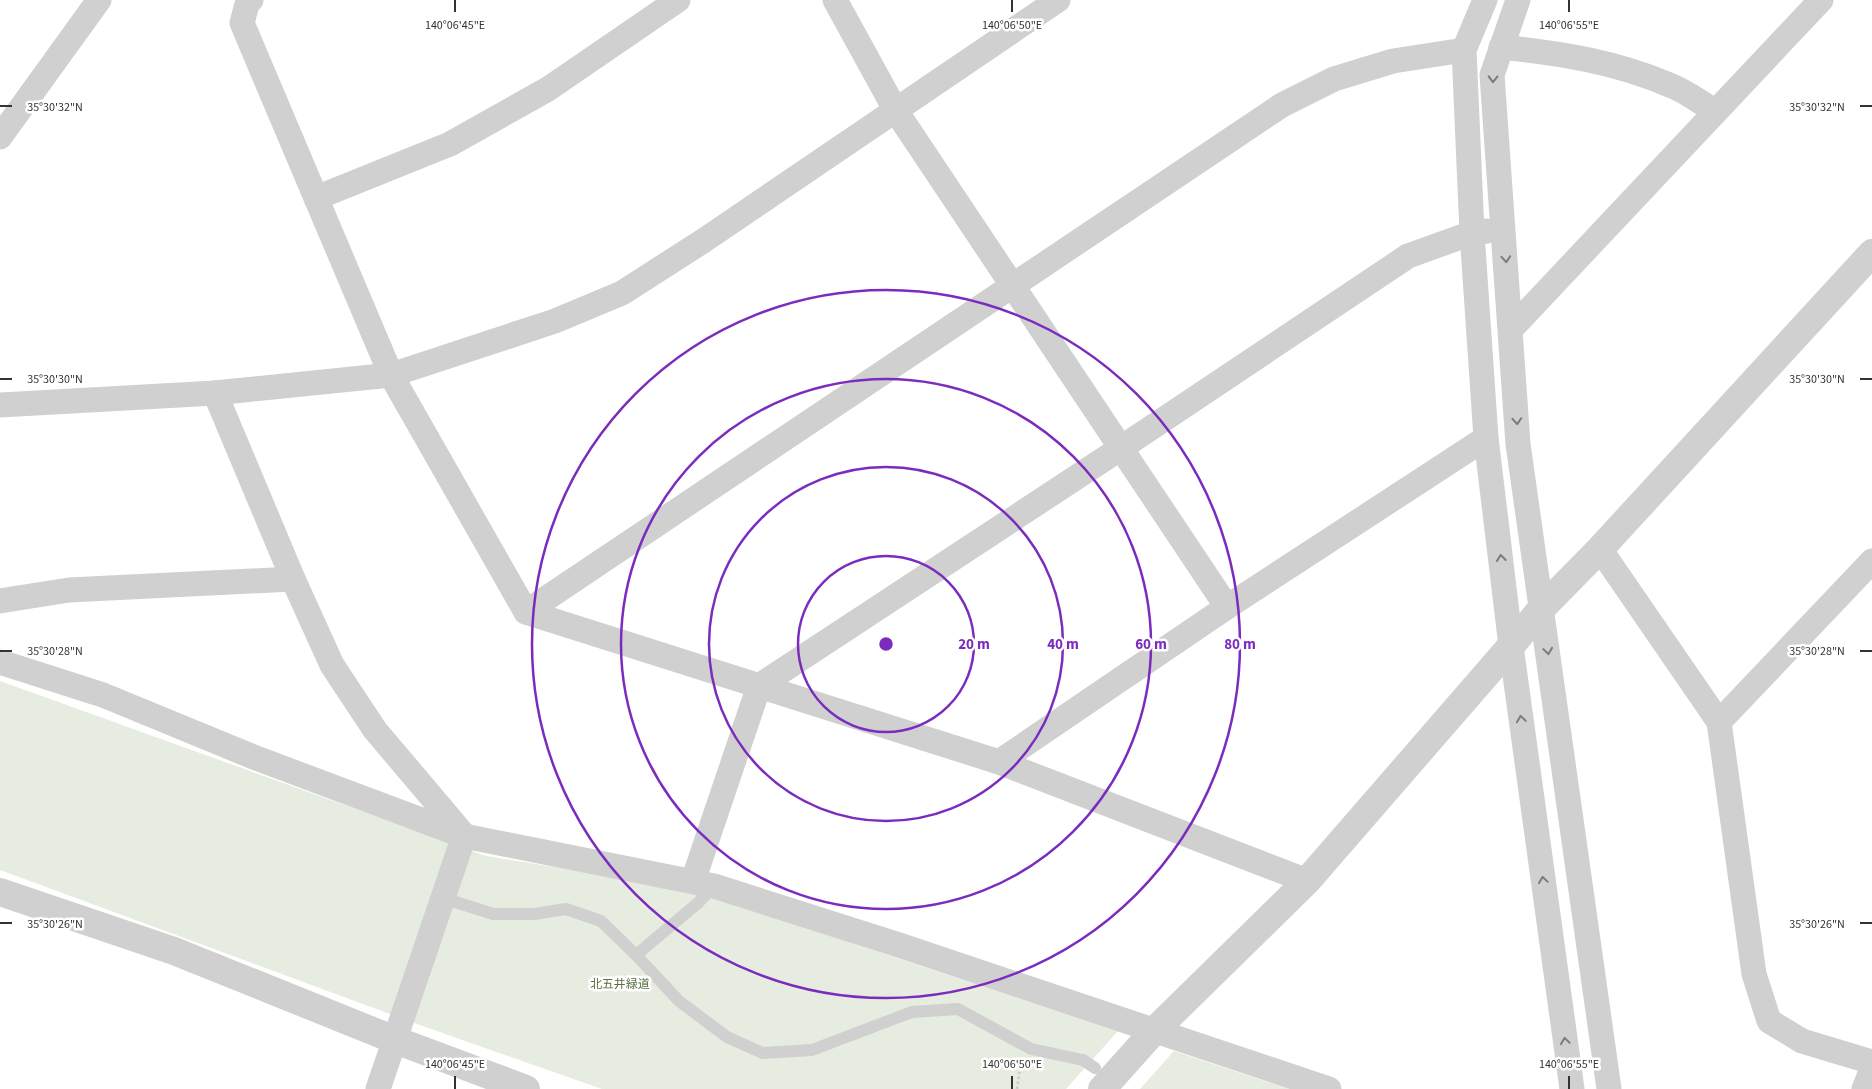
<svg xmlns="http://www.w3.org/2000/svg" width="1872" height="1089" font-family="'Source Sans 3','Noto Sans JP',sans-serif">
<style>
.green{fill:#e6ecdf}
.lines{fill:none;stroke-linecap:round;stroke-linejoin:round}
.path{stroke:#cdcdcd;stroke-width:3;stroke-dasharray:2.5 2.5;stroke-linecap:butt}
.service{stroke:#d0d0d0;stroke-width:12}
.minor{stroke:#d0d0d0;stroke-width:25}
.tertiary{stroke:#d0d0d0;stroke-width:28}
.oneway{stroke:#7a7a7a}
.ticks{fill:none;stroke:#333;stroke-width:2}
.ring{fill:none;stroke:#7b2cbf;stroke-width:2.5}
.labels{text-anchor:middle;stroke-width:5;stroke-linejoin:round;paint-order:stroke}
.park-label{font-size:12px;fill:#56703f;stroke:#fff}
.ticks-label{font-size:12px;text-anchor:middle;fill:#333;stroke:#fff;stroke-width:5;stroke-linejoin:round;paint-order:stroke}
.centre{fill:#7b2cbf;stroke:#fff;stroke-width:2.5}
.ring-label{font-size:15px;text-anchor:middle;font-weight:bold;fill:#7b2cbf;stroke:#fff;stroke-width:5;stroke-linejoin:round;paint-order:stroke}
</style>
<rect width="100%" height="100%" fill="#fff"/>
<!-- green -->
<g class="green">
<path d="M0,681L486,856L685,888L1118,1031L1066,1089H602L417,1024L0,870Z"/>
<path d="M1174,1051L1289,1089H1140Z"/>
</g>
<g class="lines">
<!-- path -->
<path class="path" d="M1017,1089L1020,1068"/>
<!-- service -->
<g class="service">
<path d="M443,898L493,914H534L566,909L601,921L636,955L679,1001L727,1037L763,1053L812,1050L912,1012L958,1009L1031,1049L1083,1060L1095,1068"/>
<path d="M636,955L698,903L714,886"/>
</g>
<!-- minor -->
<g class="minor">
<path d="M251,0L247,4L242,23L391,375L526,612L999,762L1307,881"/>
<path d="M835,0L896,111L1227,607"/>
<path d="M1485,0L1464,50L1472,233L1486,438L1511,646L1572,1089"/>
<path d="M1518,0L1492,75L1518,444L1609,1089"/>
<path d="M1501,47C1560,53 1617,62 1672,86C1687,92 1701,103 1715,111"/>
<path d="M0,137L99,0"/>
<path d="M316,198L450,144L548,89L678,0"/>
<path d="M1511,329L1821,0"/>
<path d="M215,393L293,579L332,665L375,730L463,834"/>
<path d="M0,405L215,393L391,375L555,321L622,293L703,241L1058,0"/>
<path d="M1600,549L1719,722L1754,974L1769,1021L1802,1041L1872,1062"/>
<path d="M0,601L69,590L293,579"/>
<path d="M526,612L1282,105L1334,79L1393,61L1464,50"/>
<path d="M0,662L103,695L256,758L464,836L714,886L899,945L1329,1089"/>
<path d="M1719,722L1872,561"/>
<path d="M999,762L1227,607L1486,438"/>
<path d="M693,881L759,686L1121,448L1408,256L1472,233L1487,231"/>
<path d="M378,1089L464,836"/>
<path d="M1864,1089L1872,1069"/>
</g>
<!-- tertiary -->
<g class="tertiary">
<path d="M0,892L174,951L395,1040L526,1089"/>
<path d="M1102,1089L1154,1031L1307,881L1511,646L1541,609L1600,549L1872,253"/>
</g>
</g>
<!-- one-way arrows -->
<defs><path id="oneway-chevron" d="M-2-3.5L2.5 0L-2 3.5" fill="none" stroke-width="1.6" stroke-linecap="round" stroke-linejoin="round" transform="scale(1.25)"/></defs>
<g class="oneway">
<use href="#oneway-chevron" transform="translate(1493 79) rotate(91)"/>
<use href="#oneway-chevron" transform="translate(1506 259) rotate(86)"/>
<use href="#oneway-chevron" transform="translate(1517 421) rotate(86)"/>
<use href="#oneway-chevron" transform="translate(1501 558) rotate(-97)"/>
<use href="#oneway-chevron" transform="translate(1548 651) rotate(82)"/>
<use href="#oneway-chevron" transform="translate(1521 719) rotate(-98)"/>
<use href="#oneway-chevron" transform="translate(1543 880) rotate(-98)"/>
<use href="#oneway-chevron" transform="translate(1565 1041) rotate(-98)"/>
</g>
<!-- ticks -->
<path class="ticks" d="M455,0V12M1012,0V12M1569,0V12M0,106H12M1860,106H1872M0,379H12M1860,379H1872M0,651H12M1860,651H1872M0,923H12M1860,923H1872M455,1076V1089M1012,1076V1089M1569,1076V1089"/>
<!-- distance rings -->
<g class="ring">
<circle cx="886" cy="644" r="88"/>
<circle cx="886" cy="644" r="177"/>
<circle cx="886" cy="644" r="265"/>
<circle cx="886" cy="644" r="354"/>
</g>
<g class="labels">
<!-- park labels -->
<g class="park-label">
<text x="620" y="988">北五井緑道</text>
</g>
</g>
<g class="ticks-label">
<text x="455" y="29">140°06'45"E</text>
<text x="1012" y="29">140°06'50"E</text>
<text x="1569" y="29">140°06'55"E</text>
<text x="55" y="111">35°30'32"N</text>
<text x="1817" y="111">35°30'32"N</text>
<text x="55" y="383">35°30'30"N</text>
<text x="1817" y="383">35°30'30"N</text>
<text x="55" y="655">35°30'28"N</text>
<text x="1817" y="655">35°30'28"N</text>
<text x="55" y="928">35°30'26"N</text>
<text x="1817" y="928">35°30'26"N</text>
<text x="455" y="1068">140°06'45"E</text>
<text x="1012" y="1068">140°06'50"E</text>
<text x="1569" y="1068">140°06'55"E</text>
</g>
<circle cx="886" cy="644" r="8" class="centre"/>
<g class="ring-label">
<text x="974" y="649">20 m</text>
<text x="1063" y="649">40 m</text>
<text x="1151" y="649">60 m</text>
<text x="1240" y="649">80 m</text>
</g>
</svg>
